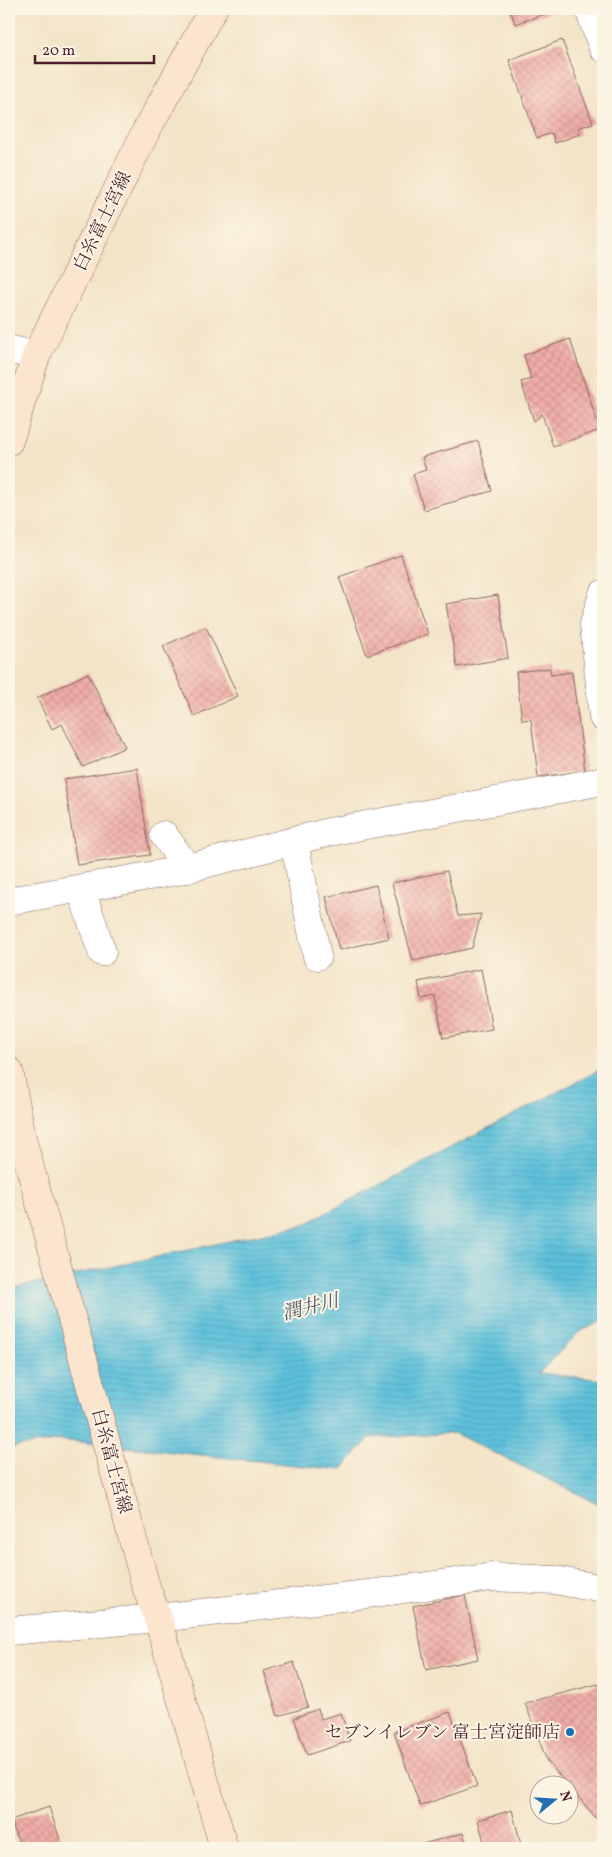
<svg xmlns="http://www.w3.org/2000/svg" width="612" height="1857" font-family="Vollkorn,'Noto Serif JP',serif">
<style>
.water{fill:url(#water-rules);stroke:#547083}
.building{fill:url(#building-cross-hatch)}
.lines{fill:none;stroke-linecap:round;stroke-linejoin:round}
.minor-casing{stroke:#856462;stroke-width:29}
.secondary-casing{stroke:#856462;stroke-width:29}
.minor{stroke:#fff;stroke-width:28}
.secondary{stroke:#fce5cf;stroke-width:28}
.poi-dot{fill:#1f6fb2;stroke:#fcf5e5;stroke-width:2}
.labels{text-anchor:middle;stroke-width:4;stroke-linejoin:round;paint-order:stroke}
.street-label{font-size:18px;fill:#4a1f2b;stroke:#fcf5e5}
.poi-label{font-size:18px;fill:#4a1f2b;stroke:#fcf5e5;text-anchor:end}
.water-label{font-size:19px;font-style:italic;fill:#515869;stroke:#fcf5e5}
</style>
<defs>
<pattern id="water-rules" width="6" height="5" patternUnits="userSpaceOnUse" patternTransform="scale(1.25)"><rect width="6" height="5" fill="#5dc1db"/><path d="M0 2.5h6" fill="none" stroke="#52a5bc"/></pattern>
<pattern id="building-cross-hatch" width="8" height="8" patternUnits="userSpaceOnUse" patternTransform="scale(1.25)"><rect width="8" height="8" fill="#f0ada7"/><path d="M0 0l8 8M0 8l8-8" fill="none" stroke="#cf9490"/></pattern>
</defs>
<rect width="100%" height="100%" fill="#fcf5e5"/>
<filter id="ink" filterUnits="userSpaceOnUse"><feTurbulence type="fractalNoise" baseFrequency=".02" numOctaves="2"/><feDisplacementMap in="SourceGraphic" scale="10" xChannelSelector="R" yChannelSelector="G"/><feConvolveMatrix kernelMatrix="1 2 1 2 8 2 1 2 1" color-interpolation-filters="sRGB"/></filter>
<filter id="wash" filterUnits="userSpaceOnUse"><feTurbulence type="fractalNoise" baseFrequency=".0096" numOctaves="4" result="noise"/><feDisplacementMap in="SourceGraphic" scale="20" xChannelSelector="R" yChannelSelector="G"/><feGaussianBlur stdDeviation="1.12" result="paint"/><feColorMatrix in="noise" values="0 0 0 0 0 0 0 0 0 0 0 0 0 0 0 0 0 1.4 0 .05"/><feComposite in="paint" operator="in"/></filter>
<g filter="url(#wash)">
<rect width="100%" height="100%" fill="#f3e4c7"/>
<!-- water -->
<path class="water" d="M603,1068V1321L579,1332L539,1373L603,1380V1506L454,1433L370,1438L341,1470L61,1440L9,1448V1289L303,1225Z"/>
<g id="blocks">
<!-- building -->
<g class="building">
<path d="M510,9H550L551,12L515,24Z"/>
<path d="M562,40L593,123L578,128L580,134L555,143L552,133L537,138L509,60Z"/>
<path d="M570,339L600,430L553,446L542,414L534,421L521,382L531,379L524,355Z"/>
<path d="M478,441L492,491L424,510L413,474L426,470L422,457Z"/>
<path d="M401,555L428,634L367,655L339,577Z"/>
<path d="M498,595L508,658L457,667L446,604Z"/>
<path d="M206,627L238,696L194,716L163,646Z"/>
<path d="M550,668L551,675L572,672L585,771L538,777L531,719L522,720L516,672Z"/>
<path d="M88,673L125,747L83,767L62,724L52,729L37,698Z"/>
<path d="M137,768L150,855L77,865L64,779Z"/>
<path d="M447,871L458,916L481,914L472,948L413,961L392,883Z"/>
<path d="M376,885L389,938L339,950L326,897Z"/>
<path d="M481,969L492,1029L443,1038L435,996L421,999L418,982Z"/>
<path d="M465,1595L478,1659L426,1670L413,1606Z"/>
<path d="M294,1662L308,1707L278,1716L264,1671Z"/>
<path d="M598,1684L603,1691V1820L600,1823L570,1787V1784H567L547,1761L525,1703Z"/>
<path d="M318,1709L321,1719L341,1713L350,1741L307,1755L294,1718Z"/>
<path d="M450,1712L477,1786L420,1806L394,1732Z"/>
<path d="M49,1807L63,1848H20L11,1820Z"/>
<path d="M512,1810L522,1848H480L479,1846L485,1845L478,1820Z"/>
<path d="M463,1833L467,1848H408Z"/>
</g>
</g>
</g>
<g filter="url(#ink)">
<use href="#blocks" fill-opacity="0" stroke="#856462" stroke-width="1"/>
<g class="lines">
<!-- minor casing -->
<g class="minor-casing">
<g id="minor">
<path d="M589,9L603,48"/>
<path d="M9,349L36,356"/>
<path d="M603,594L594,624L603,717"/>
<path d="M164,835L188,869"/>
<path d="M294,841L317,956"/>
<path d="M81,889L102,952"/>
<path d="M9,901L177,871L329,832L603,781"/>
<path d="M9,1631L158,1618L368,1594L492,1577L555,1580L603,1589"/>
</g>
</g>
<!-- secondary casing -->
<g class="secondary-casing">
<g id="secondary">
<path d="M9,441L36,356L146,131L213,9"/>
<path d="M9,1071L23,1142L147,1590L158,1618L224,1848"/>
</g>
</g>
<!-- minor -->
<use href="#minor" class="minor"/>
<!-- secondary -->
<use href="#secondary" class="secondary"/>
</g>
</g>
<!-- markers -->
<circle class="poi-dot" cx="570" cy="1732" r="5"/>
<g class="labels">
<!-- street labels -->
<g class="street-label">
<text transform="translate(102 221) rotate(-64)" y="6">白糸富士宮線</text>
<text transform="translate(112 1461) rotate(75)" y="6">白糸富士宮線</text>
</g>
<!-- poi labels -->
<g class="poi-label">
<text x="560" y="1738">セブンイレブン 富士宮淀師店</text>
</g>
<!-- water labels -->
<g class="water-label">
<text transform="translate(310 1306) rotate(-14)" y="7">潤井川</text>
</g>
</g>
<!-- margin -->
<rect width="612" height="1857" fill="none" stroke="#fcf5e5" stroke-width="30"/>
<!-- north arrow -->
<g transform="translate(554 1800) rotate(72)"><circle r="24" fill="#fcf5e5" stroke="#b59f9b"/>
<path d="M0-4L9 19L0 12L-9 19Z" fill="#1f6fb2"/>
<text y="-8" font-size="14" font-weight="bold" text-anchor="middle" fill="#4a1f2b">N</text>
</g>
<!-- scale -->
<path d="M35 55v8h119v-8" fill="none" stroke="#4a1f2b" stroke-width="2.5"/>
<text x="42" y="55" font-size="15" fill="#4a1f2b" stroke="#fcf5e5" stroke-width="4" paint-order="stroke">20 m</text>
</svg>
